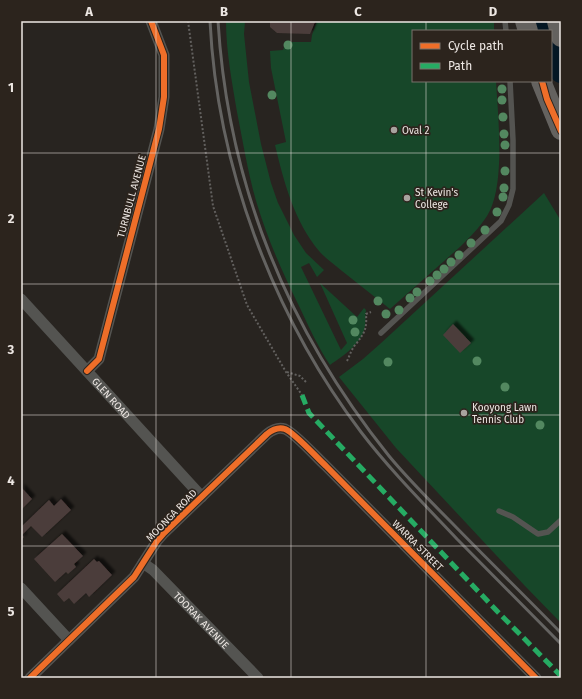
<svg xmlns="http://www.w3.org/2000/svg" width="582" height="699" font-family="'Fira Sans',sans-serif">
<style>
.green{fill:#174729}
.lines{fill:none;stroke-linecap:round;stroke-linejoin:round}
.river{stroke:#041724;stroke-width:22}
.building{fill:#4c3d3b;filter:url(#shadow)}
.path{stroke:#62605e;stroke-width:2;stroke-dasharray:2 2;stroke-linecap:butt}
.lane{stroke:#545451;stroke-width:5.5}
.street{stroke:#545451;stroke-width:11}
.highway{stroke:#64625f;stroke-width:20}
.rail{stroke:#646361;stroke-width:3}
.quiet{stroke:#26ab63;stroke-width:5;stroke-dasharray:10 5;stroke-linecap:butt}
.cycleway-casing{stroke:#2c241d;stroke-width:8}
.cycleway{stroke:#ee6e29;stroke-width:6}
.tree{fill:#538860}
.grid{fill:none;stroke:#ede7e3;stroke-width:1;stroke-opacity:0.55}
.poi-dot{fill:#a8a39f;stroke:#2c241d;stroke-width:1.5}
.labels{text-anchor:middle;stroke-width:3.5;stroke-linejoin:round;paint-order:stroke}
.poi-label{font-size:10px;fill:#ede7e3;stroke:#2c241d;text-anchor:start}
.street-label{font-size:10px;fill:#ede7e3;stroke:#2c241d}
.neatline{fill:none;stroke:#ede7e3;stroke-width:1.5}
.grid-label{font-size:13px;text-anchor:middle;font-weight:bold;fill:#ede7e3}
</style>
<defs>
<filter id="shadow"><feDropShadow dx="3.5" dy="-3.5" stdDeviation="1" flood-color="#0009"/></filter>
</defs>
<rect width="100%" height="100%" fill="#282420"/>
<!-- green -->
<g class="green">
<path d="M226,21H245L244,34L249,82L261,144L271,183L278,203L294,235L306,253L324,270L317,277L309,263L301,267L341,350L347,343L320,283L357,317L364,308L366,310C365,315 366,321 365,326C362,344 344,355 330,365C318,347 309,327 300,308C283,274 268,240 257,204C248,174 243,142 237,112C232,82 226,51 226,21Z"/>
<path d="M317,21H494V31H413V81H496C498,117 506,186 487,216C480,227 470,237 461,246L390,309C374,296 358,284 342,271C335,265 325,258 319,251C294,221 284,182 275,145L286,142L271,68L270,51L283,50L286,42H311L312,35Z"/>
<path d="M544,193L561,221V623L525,586L396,448L339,377L363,359L380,344Z"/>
</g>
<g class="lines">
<!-- river -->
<g class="river">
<path d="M546,21L549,31"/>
<path d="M551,39L561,72"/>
</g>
</g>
<!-- building -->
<g class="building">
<path d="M270,21H315V22L310,34L277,33L270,27Z"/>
<path d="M453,324L471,343L460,353L443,335Z"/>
<path d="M21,487L32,499L21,510Z"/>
<path d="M61,499L71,510L42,537L31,526L22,535L24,537L21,540V527L49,500L54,506Z"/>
<path d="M62,534L83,556L74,564L76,567L68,574L66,572L55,582L34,559Z"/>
<path d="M94,559L97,562L99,561L112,575L89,597L86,593L74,604L69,598L64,602L57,594Z"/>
</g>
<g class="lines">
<!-- path -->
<g class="path">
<path d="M188,21L213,206L247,305L286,372L302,395"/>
<path d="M347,361C350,355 352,348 356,344C365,332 367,329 366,314L371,312"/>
<path d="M287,372L300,376L306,382"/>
</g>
<!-- lane -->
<g class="lane">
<path d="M505,21L506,31"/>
<path d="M381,333L501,221L509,205L513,189V140L510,81"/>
<path d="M499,511L513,517L538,534L548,532L561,520"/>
</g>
<!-- street -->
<g class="street">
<path id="s1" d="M21,299L202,497"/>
<path d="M87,371L99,359L159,129L164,97V55L151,21"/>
<path id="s2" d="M143,563L153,570L258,678"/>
<path d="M21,588L69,640"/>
<path d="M30,678L134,577L157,541L164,533L267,434C272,430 279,427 285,429C295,433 317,458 326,466L536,678"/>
</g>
<!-- highway -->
<g class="highway">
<path d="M525,21L528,31"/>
<path d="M557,21L561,37"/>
<path d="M541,81L561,130"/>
</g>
<!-- rail -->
<g class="rail">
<path d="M210,21C217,166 273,316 361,432C390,470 424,504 457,539C492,574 526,609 561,644"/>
<path d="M218,21C228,184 288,330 389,456C408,479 430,501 451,522C488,560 525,596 561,633"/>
</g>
<!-- quiet -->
<path class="quiet" d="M302,395L309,413L496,610L561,676"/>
<!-- cycleway casing -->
<g class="cycleway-casing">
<g id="cycleway">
<path d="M542,81L547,99L561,131"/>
<path d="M87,371L99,359L159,129L164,97V55L151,21"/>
<path d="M30,678L134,577L157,541L164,533L267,434C272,430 279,427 285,429C295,433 317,458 326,466L536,678"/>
</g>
</g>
<!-- cycleway -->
<use href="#cycleway" class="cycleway"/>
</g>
<!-- trees -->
<g class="tree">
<circle cx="288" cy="45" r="4.5"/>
<circle cx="502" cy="89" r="4.5"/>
<circle cx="272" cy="95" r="4.5"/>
<circle cx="502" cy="100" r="4.5"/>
<circle cx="503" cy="117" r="4.5"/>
<circle cx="504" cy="134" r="4.5"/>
<circle cx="505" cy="145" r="4.5"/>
<circle cx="505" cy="171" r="4.5"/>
<circle cx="504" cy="188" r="4.5"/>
<circle cx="503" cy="197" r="4.5"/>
<circle cx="497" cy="212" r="4.5"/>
<circle cx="485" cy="230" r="4.5"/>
<circle cx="471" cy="243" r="4.5"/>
<circle cx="459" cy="255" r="4.5"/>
<circle cx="451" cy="262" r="4.5"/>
<circle cx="444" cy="269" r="4.5"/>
<circle cx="437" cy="275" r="4.5"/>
<circle cx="430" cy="281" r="4.5"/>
<circle cx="417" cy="292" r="4.5"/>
<circle cx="410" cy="298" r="4.5"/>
<circle cx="378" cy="301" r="4.5"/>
<circle cx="399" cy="310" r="4.5"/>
<circle cx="386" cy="314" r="4.5"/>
<circle cx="353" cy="320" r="4.5"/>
<circle cx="355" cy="332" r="4.5"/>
<circle cx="477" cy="361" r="4.5"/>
<circle cx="388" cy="362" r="4.5"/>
<circle cx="505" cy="387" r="4.5"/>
<circle cx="540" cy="425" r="4.5"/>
</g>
<!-- grid -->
<path class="grid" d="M156,21V678M291,21V678M426,21V31M426,81V678M21,153H561M21,284H561M21,415H561M21,546H561"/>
<!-- markers -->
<g class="poi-dot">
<circle cx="394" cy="130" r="4"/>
<circle cx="407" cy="198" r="4"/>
<circle cx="464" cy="413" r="4"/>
</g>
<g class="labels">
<!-- poi labels -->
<g class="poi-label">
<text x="402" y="134">Oval 2</text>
<text x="415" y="196">St Kevin's<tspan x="415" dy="12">College</tspan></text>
<text x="472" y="411">Kooyong Lawn<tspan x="472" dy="12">Tennis Club</tspan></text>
</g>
<!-- street labels -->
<g class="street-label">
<text transform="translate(131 196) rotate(-75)" y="4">TURNBULL AVENUE</text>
<text dy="4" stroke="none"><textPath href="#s1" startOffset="134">GLEN ROAD</textPath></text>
<text transform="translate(171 515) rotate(-46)" y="4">MOONGA ROAD</text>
<text transform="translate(418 545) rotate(45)" y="4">WARRA STREET</text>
<text dy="4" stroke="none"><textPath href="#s2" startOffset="82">TOORAK AVENUE</textPath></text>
</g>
</g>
<!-- border -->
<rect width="582" height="699" fill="none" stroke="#2c241d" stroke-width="44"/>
<!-- legend -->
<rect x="412" y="30" width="140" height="52" fill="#2c241d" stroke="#79726c"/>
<rect x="420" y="43" width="20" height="6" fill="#ee6e29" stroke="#79726c"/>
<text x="448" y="50" font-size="12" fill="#ede7e3">Cycle path</text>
<rect x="420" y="63" width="20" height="6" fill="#26ab63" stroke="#79726c"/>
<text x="448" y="70" font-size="12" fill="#ede7e3">Path</text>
<rect x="22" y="22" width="538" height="655" class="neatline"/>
<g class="grid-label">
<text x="89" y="16">A</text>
<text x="224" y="16">B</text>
<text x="358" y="16">C</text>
<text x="493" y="16">D</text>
<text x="11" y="92">1</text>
<text x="11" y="223">2</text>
<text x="11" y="354">3</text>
<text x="11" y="485">4</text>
<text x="11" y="616">5</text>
</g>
</svg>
